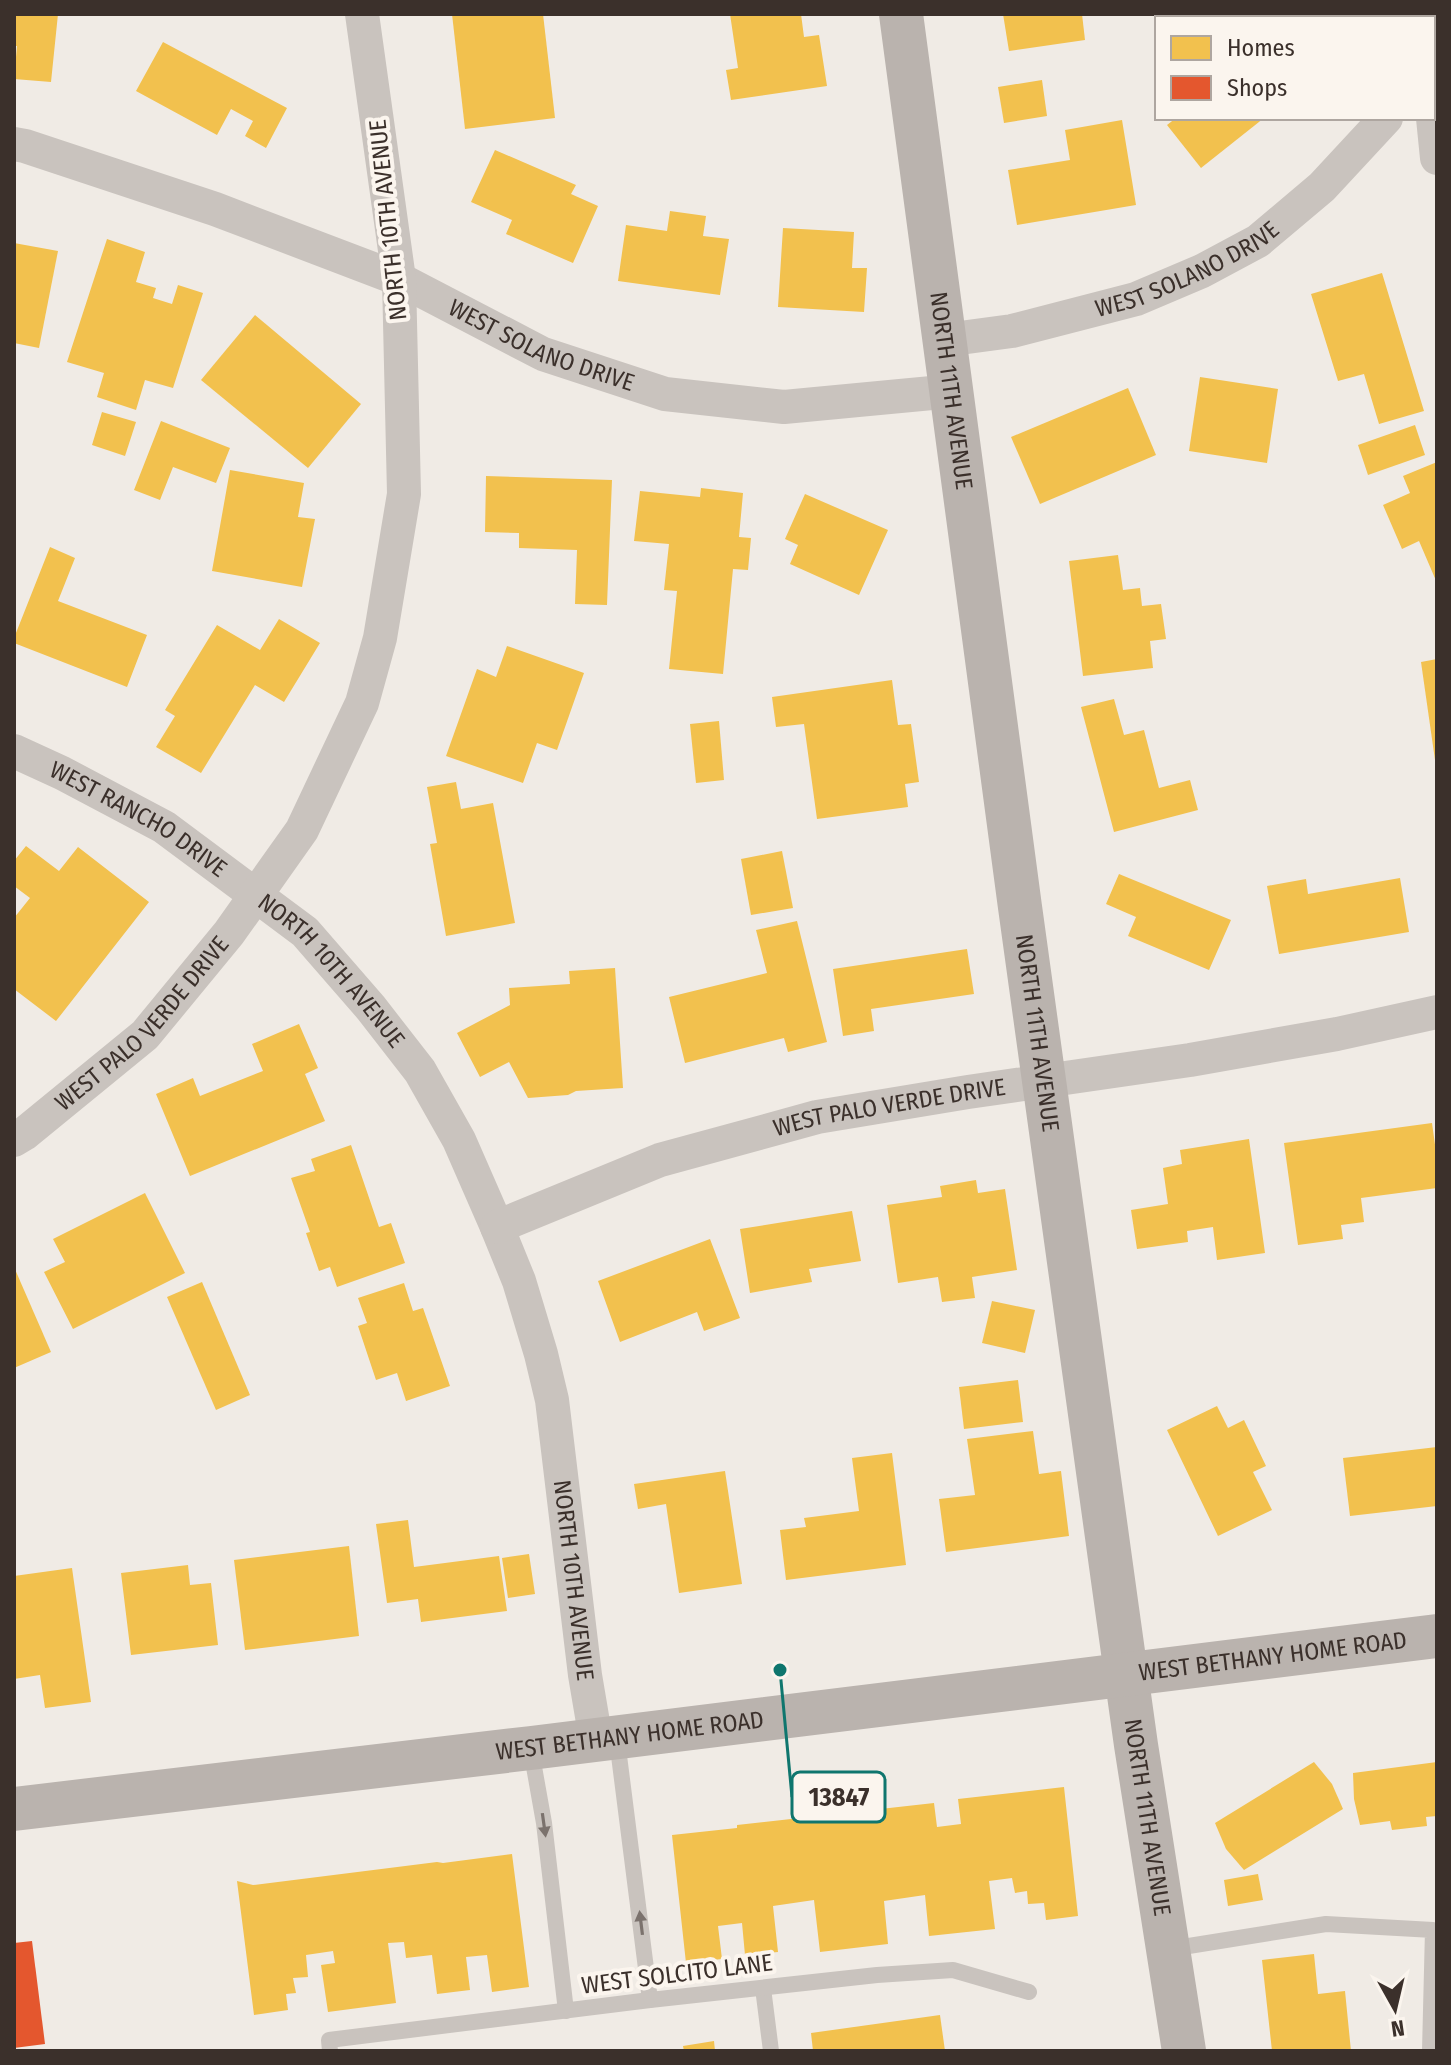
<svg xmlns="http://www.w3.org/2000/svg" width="1451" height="2065" font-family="'Fira Sans Condensed',sans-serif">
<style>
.homes{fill:#f2c14e}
.shops{fill:#e4572e}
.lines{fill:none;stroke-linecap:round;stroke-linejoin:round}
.lane{stroke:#c9c3be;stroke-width:16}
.street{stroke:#c9c3be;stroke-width:34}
.secondary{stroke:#bab3ae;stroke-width:44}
.oneway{fill:#7b726d}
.labels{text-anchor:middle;stroke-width:8;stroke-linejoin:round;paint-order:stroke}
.street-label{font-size:24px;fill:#3b302b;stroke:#fbf5ee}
.leader{fill:none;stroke:#0f766e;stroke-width:3}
.callout-dot{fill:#0f766e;stroke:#fbf5ee;stroke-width:3}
.callout{fill:#fbf5ee;stroke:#0f766e;stroke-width:3}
.callout-label{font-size:26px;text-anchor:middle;font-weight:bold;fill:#3b302b}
</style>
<rect width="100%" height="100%" fill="#f0ebe5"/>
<!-- homes -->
<g class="homes">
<path d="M14,14H58L51,82L14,79L17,46H14Z"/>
<path d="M452,14H543L555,118L465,129Z"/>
<path d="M730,14H801L804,37L819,35L827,86L731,100L726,70L738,68Z"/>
<path d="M1003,14H1082L1085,40L1009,51Z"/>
<path d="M1285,14H1348L1347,18H1284Z"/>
<path d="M163,42L287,108L266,148L245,136L253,121L231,109L217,135L136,91Z"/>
<path d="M1042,80L1047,116L1004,123L998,87Z"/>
<path d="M1176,118H1264L1201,168L1167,125Z"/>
<path d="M1122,120L1136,205L1017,225L1008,170L1070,160L1065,130Z"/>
<path d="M495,150L576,185L571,194L598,206L573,263L506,234L512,220L471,202Z"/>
<path d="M670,211L706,216L703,236L729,239L720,295L618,281L626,225L667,231Z"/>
<path d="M783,228L854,232L852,268H867L864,312L778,307Z"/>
<path d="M107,239L145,252L136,282L156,288L153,298L172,304L178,285L203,293L173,388L145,380L136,410L97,397L104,373L67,362Z"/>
<path d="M14,243L58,251L39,348L14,343Z"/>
<path d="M1382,273L1424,411L1379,424L1364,374L1338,381L1311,294Z"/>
<path d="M255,315L361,404L308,468L201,380Z"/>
<path d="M1200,377L1278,389L1267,463L1189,451Z"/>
<path d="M1128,388L1156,455L1040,504L1011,437Z"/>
<path d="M102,412L136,422L125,456L92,445Z"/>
<path d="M161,421L230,448L216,483L173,467L160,500L134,490Z"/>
<path d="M1415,425L1425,455L1368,475L1358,445Z"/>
<path d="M1437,462V583L1419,541L1402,549L1383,505L1410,493L1403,476Z"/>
<path d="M230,470L304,483L298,517L315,519L302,587L212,571Z"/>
<path d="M486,476L612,480L607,605L575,604L577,550L519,548V533L485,532Z"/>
<path d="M701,488L743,493L739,537L751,538L748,570L733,569L723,674L669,669L677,591L664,590L669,544L634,541L640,491L700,497Z"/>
<path d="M805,494L888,530L859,595L790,564L798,545L785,539Z"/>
<path d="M50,547L75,558L58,601L147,635L127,687L14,643V638Z"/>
<path d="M1118,555L1123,590L1140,588L1142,606L1161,604L1166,639L1150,641L1153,668L1083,676L1069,561Z"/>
<path d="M279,619L320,643L284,702L255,685L201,773L156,747L175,716L165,710L217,625L260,650Z"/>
<path d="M507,646L584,673L557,750L537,743L523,783L446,756L477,669L496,677Z"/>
<path d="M1437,659V760H1435L1421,662Z"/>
<path d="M892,680L898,725L911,724L919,782L905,784L908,807L817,819L804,724L776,727L772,697Z"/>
<path d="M1114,699L1124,735L1144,730L1159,788L1190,780L1198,810L1114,832L1081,707Z"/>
<path d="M719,721L724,780L696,783L690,724Z"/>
<path d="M456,782L461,809L493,803L515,923L446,936L430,844L437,843L427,787Z"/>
<path d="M26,846L59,871L78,847L149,902L56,1021L14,989V918L30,898L14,886V861Z"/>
<path d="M782,851L793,908L751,915L741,859Z"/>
<path d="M1119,874L1231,920L1209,970L1128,936L1136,917L1106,904Z"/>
<path d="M1400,878L1409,932L1279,954L1267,886L1306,879L1308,894Z"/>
<path d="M797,921L827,1042L788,1052L784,1038L685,1063L669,997L767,973L756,930Z"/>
<path d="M967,949L974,994L871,1009L874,1031L843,1036L833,969Z"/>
<path d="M615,968L623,1088L576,1091L568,1095L528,1098L509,1062L480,1077L457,1033L510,1005L509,988L570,984L569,971Z"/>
<path d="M299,1024L318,1068L305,1074L325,1121L190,1176L156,1094L193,1078L200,1096L263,1071L252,1044Z"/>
<path d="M1432,1123L1437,1159V1188L1361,1198L1364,1222L1341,1225L1343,1239L1298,1245L1284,1143Z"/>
<path d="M1249,1139L1265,1253L1217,1260L1213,1227L1187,1231L1188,1242L1137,1249L1131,1210L1168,1204L1163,1168L1182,1164L1180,1150Z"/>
<path d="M351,1145L379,1227L391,1223L405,1263L337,1287L330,1267L319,1271L306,1233L310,1232L291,1178L315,1171L311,1159Z"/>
<path d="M976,1180L978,1193L1005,1189L1017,1270L972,1277L975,1298L942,1302L938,1277L898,1283L887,1205L942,1197L940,1186Z"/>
<path d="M145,1193L185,1273L73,1329L44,1272L65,1262L53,1239Z"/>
<path d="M852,1211L861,1261L809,1269L812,1282L750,1293L740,1229Z"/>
<path d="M710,1239L740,1318L704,1331L697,1312L620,1342L598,1281Z"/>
<path d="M14,1267L51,1352L14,1368Z"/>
<path d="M202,1282L250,1395L216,1410L167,1297Z"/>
<path d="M404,1283L413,1311L423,1308L450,1386L406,1401L397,1373L376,1380L358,1326L367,1323L358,1298Z"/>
<path d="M992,1301L1035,1310L1025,1353L982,1343Z"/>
<path d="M1018,1380L1023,1422L964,1429L959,1387Z"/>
<path d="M1217,1406L1228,1428L1244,1420L1266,1466L1253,1472L1272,1510L1218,1536L1167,1430Z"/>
<path d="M1033,1431L1039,1474L1061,1471L1069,1536L946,1552L939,1499L975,1495L967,1439Z"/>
<path d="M1437,1447V1506L1350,1516L1343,1458Z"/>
<path d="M892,1453L906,1565L786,1580L780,1530L806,1527L804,1518L859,1511L852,1458Z"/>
<path d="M725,1471L742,1584L679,1593L666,1504L638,1509L634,1484Z"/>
<path d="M408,1520L414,1567L499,1556L507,1611L421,1622L418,1599L387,1603L376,1524Z"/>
<path d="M349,1546L359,1636L245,1650L234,1560Z"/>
<path d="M529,1554L535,1594L508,1598L502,1558Z"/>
<path d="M188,1565L190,1585L211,1583L218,1645L131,1655L121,1573Z"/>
<path d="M72,1568L91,1702L45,1708L40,1675L14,1679V1576Z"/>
<path d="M1314,1762L1332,1784L1343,1809L1244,1870L1226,1849L1215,1823Z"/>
<path d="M1437,1762V1816L1426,1817L1427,1826L1392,1830L1390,1821L1360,1825L1354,1799L1353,1773Z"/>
<path d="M1064,1787L1078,1916L1046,1920L1044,1903L1028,1904L1027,1891L1015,1893L1012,1878L989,1881L995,1929L929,1936L925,1895L884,1901L888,1944L820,1952L814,1900L773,1906L778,1952L745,1955L742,1923L718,1926L722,1959L686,1963L672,1835L737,1828V1825L934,1803L937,1827L961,1824L958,1799Z"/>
<path d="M512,1854L529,1987L492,1992L487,1955L466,1957L470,1990L437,1994L432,1955L406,1958L404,1942L388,1943L396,2003L328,2012L321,1965L335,1963L333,1951L306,1955L308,1977L293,1978L296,1993L286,1994L288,2010L254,2015L237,1881L253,1885L437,1862L443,1863Z"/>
<path d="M1258,1874L1263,1900L1228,1906L1224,1880Z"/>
<path d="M1314,1954L1318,1994L1345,1991L1351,2051H1272L1262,1960Z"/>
<path d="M940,2015L945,2051H813L811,2033Z"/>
<path d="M714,2041L715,2051H684L683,2046Z"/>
</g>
<!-- shops -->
<path class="shops" d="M32,1941L45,2044L14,2048V1943Z"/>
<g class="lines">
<!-- lane -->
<g class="lane">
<path d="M617,1740L650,2000"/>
<path d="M531,1750L544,1823L566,2011"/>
<path d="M1170,1949L1326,1924L1433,1930L1430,2051"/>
<path d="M763,1988L771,2051"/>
<path d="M330,2051L329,2040L650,2000L877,1975L953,1970L1029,1992"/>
</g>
<!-- street -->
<g class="street">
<path d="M1433,103L1437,66"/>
<path d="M1433,118L1437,158"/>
<path id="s1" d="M14,144L25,146L215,209L399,279L543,354L665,394L784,407L953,391"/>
<path id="s2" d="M945,340L1012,331L1136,299L1202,271L1258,241L1322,187L1386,118"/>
<path id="s3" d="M14,751L62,773L164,827L305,932L371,1008L420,1071L459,1140L497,1227L519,1281L541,1354L552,1400L585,1675L596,1740"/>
<path id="s4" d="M14,1140L24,1134L145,1035L229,933L302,830L362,703L380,638L404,494L399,279L362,14"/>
<path id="s5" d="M497,1227L660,1160L817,1117L968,1092L1190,1060L1337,1034L1437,1012"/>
</g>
<!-- secondary -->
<g class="secondary">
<path id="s6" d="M901,14L1020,907L1117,1609L1136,1745L1184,2051"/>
<path id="s7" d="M14,1809L531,1748L1437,1636"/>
</g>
</g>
<!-- one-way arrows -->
<defs><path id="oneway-solid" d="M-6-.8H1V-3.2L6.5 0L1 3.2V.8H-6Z" transform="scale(2)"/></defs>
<g class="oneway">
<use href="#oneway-solid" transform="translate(544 1825) rotate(82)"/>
<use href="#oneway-solid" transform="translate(641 1923) rotate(-97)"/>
</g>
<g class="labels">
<!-- street labels -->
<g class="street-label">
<text transform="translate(388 220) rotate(-96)" y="8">NORTH 10TH AVENUE</text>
<text dy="8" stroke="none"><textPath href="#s2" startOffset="254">WEST SOLANO DRIVE</textPath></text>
<text dy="8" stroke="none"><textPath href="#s1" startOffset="566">WEST SOLANO DRIVE</textPath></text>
<text dy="8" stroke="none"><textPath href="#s6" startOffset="380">NORTH 11TH AVENUE</textPath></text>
<text dy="8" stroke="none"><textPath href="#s3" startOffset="142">WEST RANCHO DRIVE</textPath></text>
<text dy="8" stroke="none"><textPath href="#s3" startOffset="390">NORTH 10TH AVENUE</textPath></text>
<text dy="8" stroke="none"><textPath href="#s4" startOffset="174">WEST PALO VERDE DRIVE</textPath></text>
<text dy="8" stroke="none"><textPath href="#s6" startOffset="1028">NORTH 11TH AVENUE</textPath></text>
<text dy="8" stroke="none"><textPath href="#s5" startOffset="412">WEST PALO VERDE DRIVE</textPath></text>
<text dy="8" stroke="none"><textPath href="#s3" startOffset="1062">NORTH 10TH AVENUE</textPath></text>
<text dy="8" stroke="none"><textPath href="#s7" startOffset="1268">WEST BETHANY HOME ROAD</textPath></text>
<text dy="8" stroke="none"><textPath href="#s7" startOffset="620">WEST BETHANY HOME ROAD</textPath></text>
<text dy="8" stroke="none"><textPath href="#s6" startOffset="1820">NORTH 11TH AVENUE</textPath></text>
<text transform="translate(677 1974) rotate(-7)" y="8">WEST SOLCITO LANE</text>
</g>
</g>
<!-- callouts -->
<path class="leader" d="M780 1670L792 1797"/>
<circle class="callout-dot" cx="780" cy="1670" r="8"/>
<rect class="callout" x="792" y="1772" width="93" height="50" rx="8"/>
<g class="callout-label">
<text x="839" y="1806">13847</text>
</g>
<!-- border -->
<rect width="1451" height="2065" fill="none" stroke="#3b302b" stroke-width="32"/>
<!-- legend -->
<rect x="1155" y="16" width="280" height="104" fill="#fbf5ee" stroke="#aea6a0" stroke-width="2"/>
<rect x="1171" y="36" width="40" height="24" fill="#f2c14e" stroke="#aea6a0" stroke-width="2"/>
<text x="1227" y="56" font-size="24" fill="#3b302b">Homes</text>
<rect x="1171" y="76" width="40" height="24" fill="#e4572e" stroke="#aea6a0" stroke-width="2"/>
<text x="1227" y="96" font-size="24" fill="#3b302b">Shops</text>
<!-- north arrow -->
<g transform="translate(1395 2009) rotate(172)" stroke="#fbf5ee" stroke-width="6" paint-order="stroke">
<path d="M0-6L14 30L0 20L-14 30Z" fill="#3b302b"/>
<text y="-12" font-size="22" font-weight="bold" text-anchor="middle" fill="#3b302b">N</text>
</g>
</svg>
